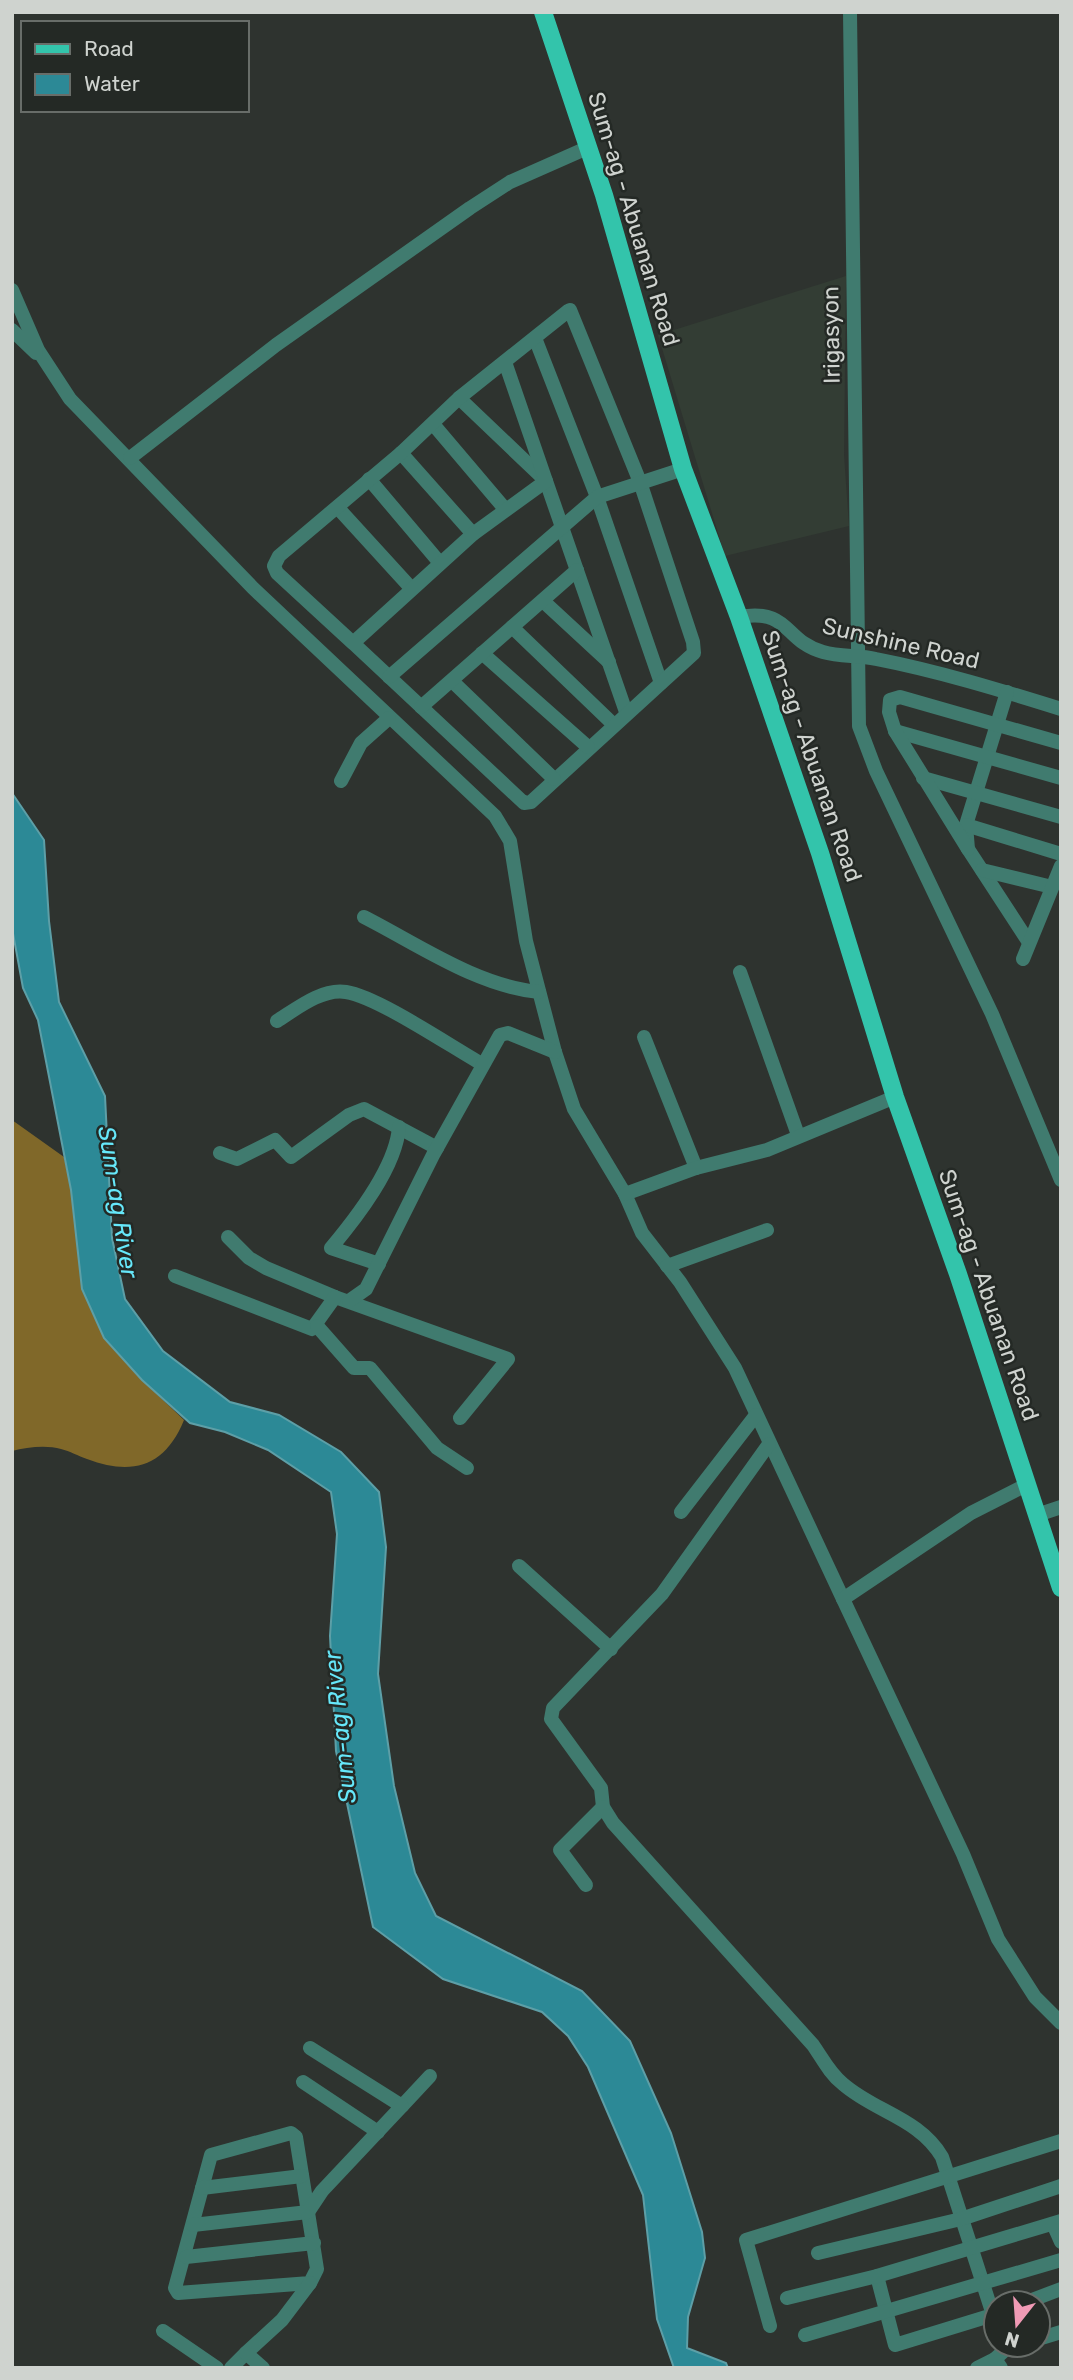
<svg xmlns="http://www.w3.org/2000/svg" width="1073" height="2380" font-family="Rubik,sans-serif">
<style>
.built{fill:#333d34}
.forest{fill:#806829}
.water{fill:#2c8996;stroke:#5d9fa7;stroke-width:2}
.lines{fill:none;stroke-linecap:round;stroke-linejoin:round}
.minor{stroke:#407b6f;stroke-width:14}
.major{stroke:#33c4ab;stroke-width:18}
.labels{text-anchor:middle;stroke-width:5;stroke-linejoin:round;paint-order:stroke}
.street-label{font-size:23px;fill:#cfd3cf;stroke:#242925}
.water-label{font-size:24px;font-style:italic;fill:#66e8fa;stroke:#242925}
</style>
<rect width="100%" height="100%" fill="#2e332f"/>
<!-- built -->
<path class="built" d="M846,276L844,455L849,526L725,556L658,335Z"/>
<!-- forest -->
<path class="forest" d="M12,1120L64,1157L71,1190L142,1380L184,1420C165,1467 132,1476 87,1459C78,1456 70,1451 61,1449C47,1445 27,1447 12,1451Z"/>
<!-- water -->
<path class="water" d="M12,793L44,840L49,921L59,1002L105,1096L112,1238L125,1299L163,1351L230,1402L279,1415L341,1452L379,1492L386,1547L378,1674L394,1786L415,1873L436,1916L582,1991L630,2041L671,2133L702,2232L705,2258L688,2317L687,2348L726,2363L728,2368H674L657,2319L643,2195L588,2067L568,2036L542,2012L443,1979L373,1927L336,1751L330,1636L337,1534L331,1492L268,1450L225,1432L190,1423L142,1380L104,1338L82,1289L71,1190L38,1020L23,988L12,928Z"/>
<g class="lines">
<!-- minor -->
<g class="minor">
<path d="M850,12L859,726L876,771L992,1014L1061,1180"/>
<path d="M12,290L38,350L70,399L253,588L495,816L510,841L526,941L555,1052L574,1109L625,1194L642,1233L680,1282L735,1368L843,1599"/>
<path d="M12,330L36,353"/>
<path d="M535,338L597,497L661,683"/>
<path d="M459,398L546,481L626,712"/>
<path d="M433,424L505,509"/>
<path d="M401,453L473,534"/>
<path d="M130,458L276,345L470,208L510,182L587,148"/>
<path d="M369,479L440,563"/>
<path d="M338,508L411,588"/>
<path d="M543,601L609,662"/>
<path d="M739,617C791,608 783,641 823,652C840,657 858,655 876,659C938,671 1000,690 1061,709"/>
<path d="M512,627L613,724"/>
<path d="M353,643L277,573L274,566L279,556L401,453L459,398L568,311L570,310L640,482L693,642L694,653L531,802L524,803L353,643L473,534L546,481L505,362"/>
<path d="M482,653L588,747"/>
<path d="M389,677L597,497L683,469"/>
<path d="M452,681L554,779"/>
<path d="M1007,692L966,825L968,849L1028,941"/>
<path d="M421,707L577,570"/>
<path d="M895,731L1061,778"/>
<path d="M923,778L1061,817"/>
<path d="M341,781L361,743L389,718"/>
<path d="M966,825L1061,854"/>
<path d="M968,849L895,731L889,712L890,700L900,697L1061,743"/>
<path d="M982,870L1052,887"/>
<path d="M364,917C419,945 477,986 539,992"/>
<path d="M1023,959L1061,866"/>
<path d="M740,972L798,1135"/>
<path d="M277,1021C296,1009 322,988 346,992C378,997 450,1046 482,1064"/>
<path d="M644,1037L696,1168"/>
<path d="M220,1153L237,1159L275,1140L291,1157L349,1115L364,1109L437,1148"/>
<path d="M625,1194L696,1168L767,1150L895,1097"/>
<path d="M228,1237L249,1258L266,1268L335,1297L508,1359L460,1418"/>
<path d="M379,1264L331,1248C357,1217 396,1167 399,1127"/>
<path d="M667,1266L767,1230"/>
<path d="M175,1276L312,1329L335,1297"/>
<path d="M349,1301L366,1289L433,1155L500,1035L508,1033L555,1052"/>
<path d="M317,1326L354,1368H370L437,1448L467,1468"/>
<path d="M769,1444L662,1594L553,1708L551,1719L601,1788L603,1807L613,1823L813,2045C822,2058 830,2074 843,2084C875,2112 919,2118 942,2157L996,2324"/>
<path d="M1026,1485L971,1513L843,1599L963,1854L998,1939L1035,1997L1061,2023"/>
<path d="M681,1512L756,1415"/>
<path d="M1037,1515L1061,1507"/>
<path d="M519,1566L611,1649"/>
<path d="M586,1885L560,1850L603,1807"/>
<path d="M303,2082L378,2132"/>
<path d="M402,2106L430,2076"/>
<path d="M291,2133L296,2137L317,2269L310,2283L178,2293L175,2288L211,2155Z"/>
<path d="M202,2188L302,2176"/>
<path d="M1053,2224L1061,2242"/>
<path d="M193,2225L308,2212L322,2191L402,2106L310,2048"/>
<path d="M818,2253L961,2219L1061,2186"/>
<path d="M186,2257L314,2243"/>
<path d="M877,2276L895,2345L996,2314"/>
<path d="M787,2298L877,2276L1061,2221"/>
<path d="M1024,2303L1061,2289"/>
<path d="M770,2326L746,2240L1061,2141"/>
<path d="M163,2331L217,2368"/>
<path d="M805,2335L1061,2260"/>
<path d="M1038,2339L1061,2332"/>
<path d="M231,2368L246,2353"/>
<path d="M263,2368L246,2353L282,2320L310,2283"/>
<path d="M977,2368L995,2359"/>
<path d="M1001,2368L995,2359L1006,2349"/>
</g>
<!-- major -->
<path class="major" d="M543,12L604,195L683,469L739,617L820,853L895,1097L958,1274L1061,1588"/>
</g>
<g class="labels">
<!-- street labels -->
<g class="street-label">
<text transform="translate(634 219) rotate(73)" y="8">Sum-ag - Abuanan Road</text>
<text transform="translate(831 335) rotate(-91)" y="8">Irigasyon</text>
<text transform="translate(901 643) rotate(13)" y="8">Sunshine Road</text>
<text transform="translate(812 756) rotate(71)" y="8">Sum-ag - Abuanan Road</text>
<text transform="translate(989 1295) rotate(71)" y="8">Sum-ag - Abuanan Road</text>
</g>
<!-- water labels -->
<g class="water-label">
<text transform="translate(118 1202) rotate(81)" y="8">Sum-ag River</text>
<text transform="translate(340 1727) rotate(-96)" y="8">Sum-ag River</text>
</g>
</g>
<!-- border -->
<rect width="1073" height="2380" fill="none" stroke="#cfd3cf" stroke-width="28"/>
<!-- legend -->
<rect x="21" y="21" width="228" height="91" fill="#242925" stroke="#686d69" stroke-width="2"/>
<rect x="35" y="44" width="35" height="10" fill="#33c4ab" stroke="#686d69" stroke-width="2"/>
<text x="84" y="56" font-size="21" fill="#cfd3cf">Road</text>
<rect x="35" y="74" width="35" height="21" fill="#2c8996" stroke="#686d69" stroke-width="2"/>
<text x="84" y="91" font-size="21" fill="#cfd3cf">Water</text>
<!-- north arrow -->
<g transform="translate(1017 2324) rotate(197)"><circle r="33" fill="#242925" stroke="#686d69" stroke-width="2"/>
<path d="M0-5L12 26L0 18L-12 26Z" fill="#f09ab5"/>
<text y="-10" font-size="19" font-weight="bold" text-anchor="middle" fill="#cfd3cf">N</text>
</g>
</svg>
